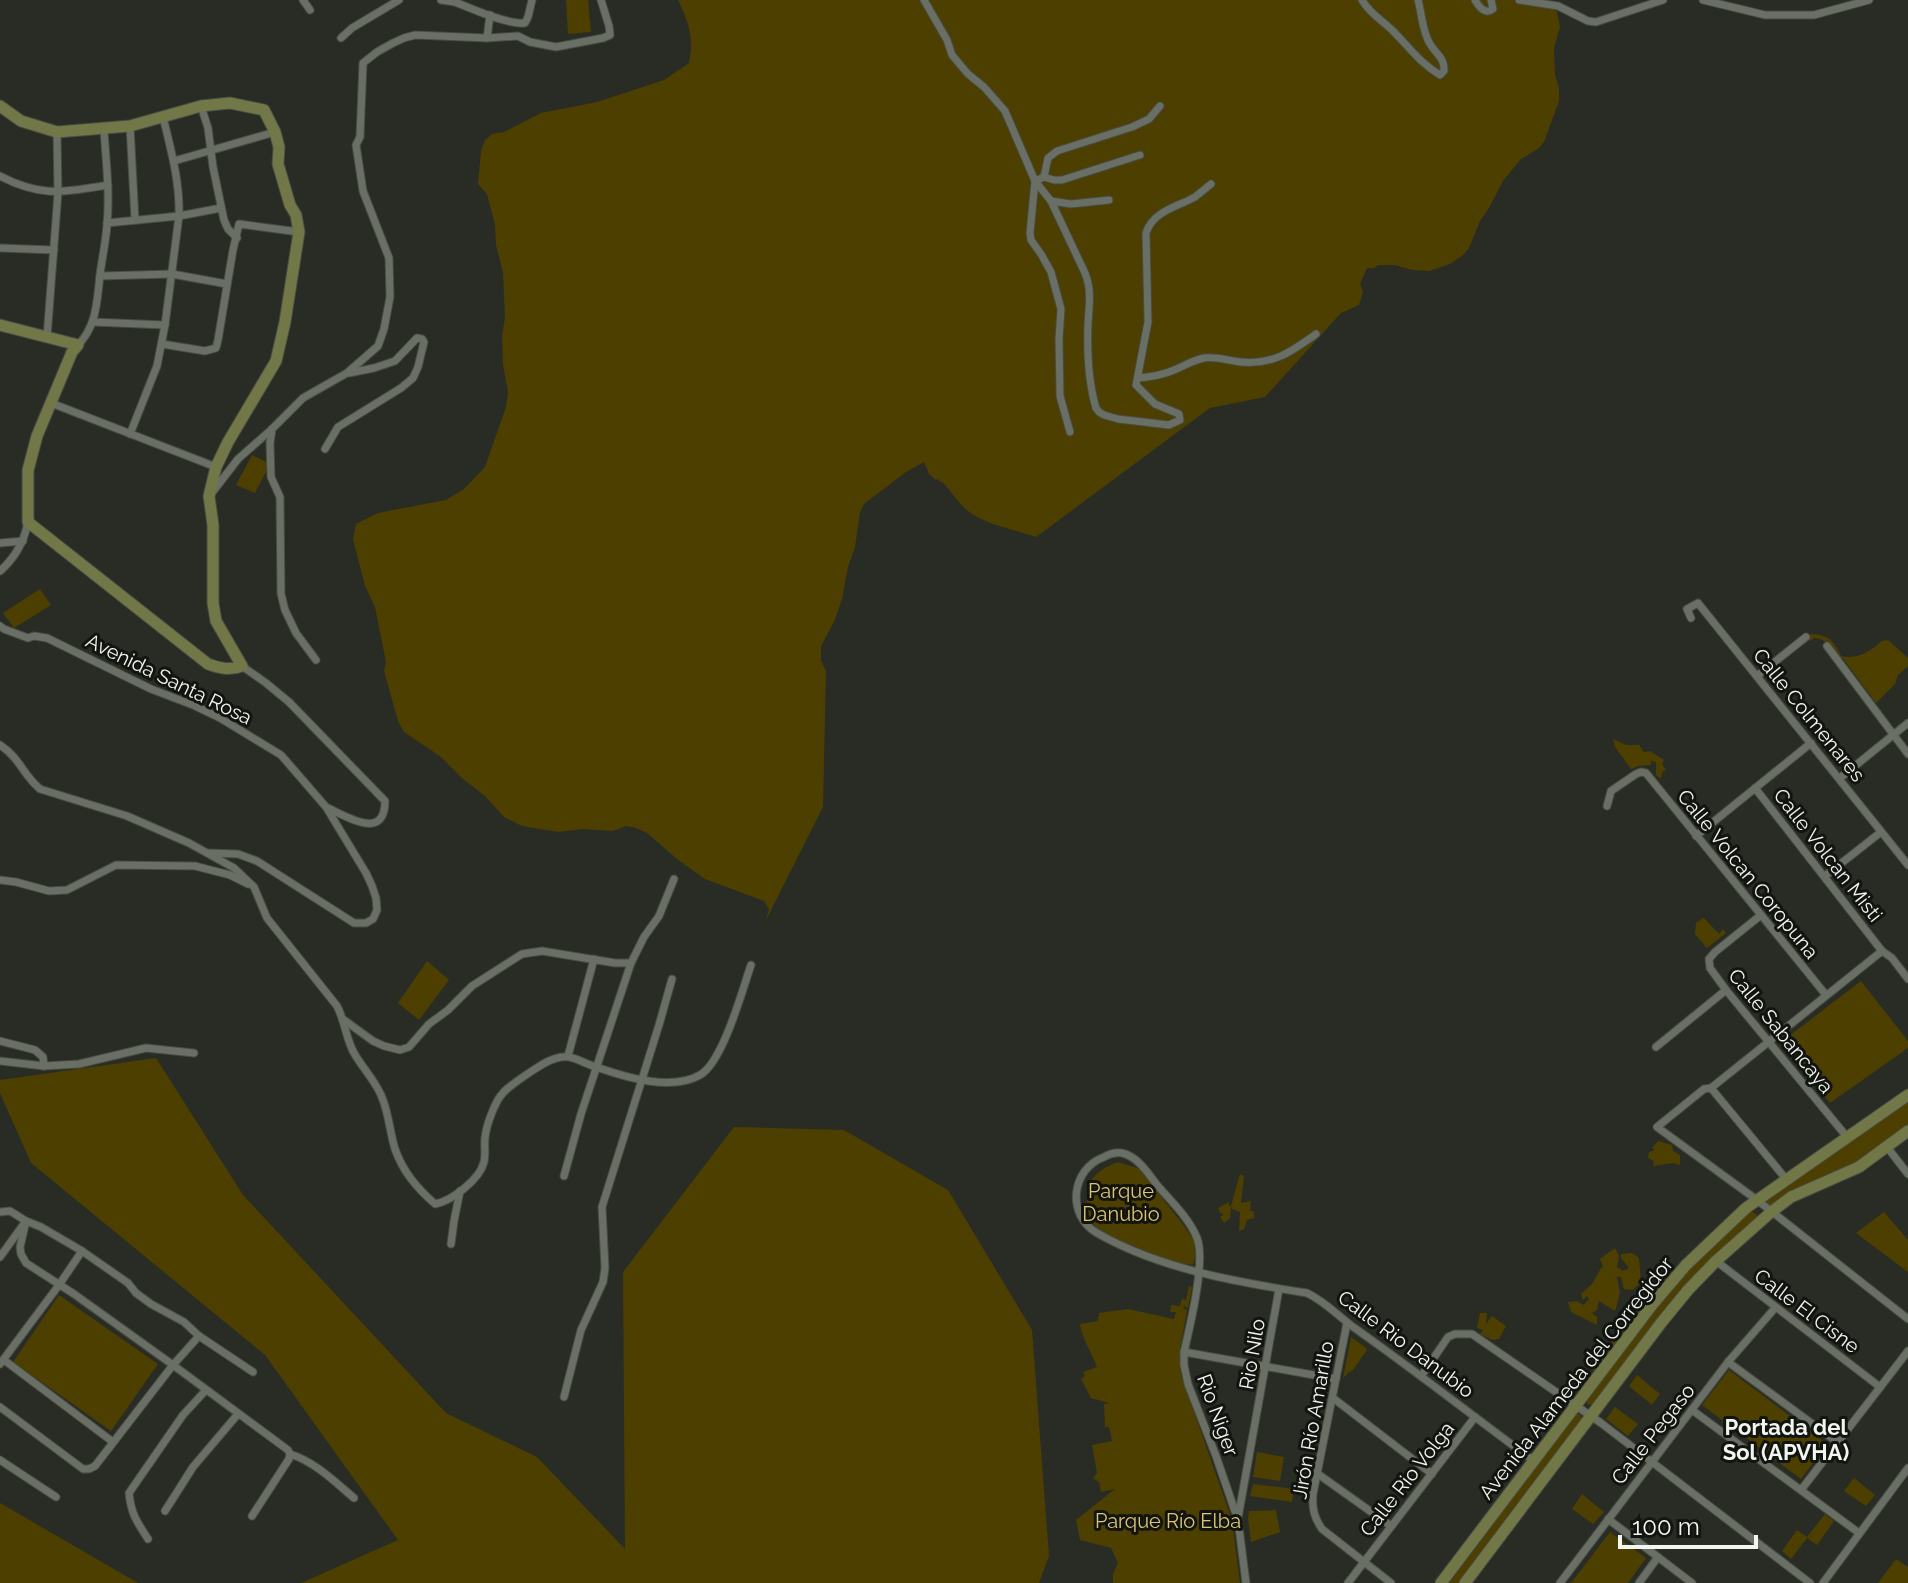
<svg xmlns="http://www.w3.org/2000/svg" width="1908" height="1583" font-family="Raleway,sans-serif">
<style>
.green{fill:#4d3f00}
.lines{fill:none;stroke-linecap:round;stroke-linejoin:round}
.street-casing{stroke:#474b43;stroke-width:9}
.secondary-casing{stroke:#474b43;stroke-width:13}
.street{stroke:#696f65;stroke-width:7}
.secondary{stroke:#717747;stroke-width:11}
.labels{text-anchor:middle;stroke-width:6;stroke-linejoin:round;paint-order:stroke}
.street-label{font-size:20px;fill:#f2f5f0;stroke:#121410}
.park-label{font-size:20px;fill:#ddc673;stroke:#121410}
.neighbourhood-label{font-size:22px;font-weight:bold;fill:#f2f5f0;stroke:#121410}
</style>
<rect width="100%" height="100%" fill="#282c24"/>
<!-- green -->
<g class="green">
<path d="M566,0H588L591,32L568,34Z"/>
<path d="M678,0H1548L1556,8L1560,27L1554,48L1555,75L1559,88V101L1544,142L1539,148L1521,159L1503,181L1489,208L1480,221L1469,248L1463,255L1450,264L1429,271L1412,270L1395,265H1378L1374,268H1367L1360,284L1363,292L1359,305L1341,313L1265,397L1210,408L1036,537C1015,530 984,524 968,511C957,502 951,490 941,481L939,482V479L936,480L929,474L924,462L906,472L864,504L860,512L855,547L848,567L842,599L834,622L821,646V661L826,671L823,807L766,920L769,909L764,901L705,879L677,859L647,833L636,828L626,826L613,831L583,829L558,832L522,826L504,817L485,796L463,779L441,757L404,732L398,721L384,671L386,662L375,607L365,586L353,539L356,524L378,513L446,500L464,489L485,467L506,407L508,392L503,365L502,336L505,317L503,273L496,245L495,225L487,194L478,184L481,151L485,140L492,134L504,132L541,113L597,102L664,80L689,63C694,36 689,24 678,0Z"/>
<path d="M252,455L270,464L255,493L236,485Z"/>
<path d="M40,589L51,605L14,628L3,613Z"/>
<path d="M1811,634C1829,635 1834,641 1841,656C1857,660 1871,651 1882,641L1888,640L1908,658V666L1898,675L1895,684L1876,703L1842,657L1840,660L1823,640L1815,638L1809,641L1806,638Z"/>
<path d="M1613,739L1626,745H1639L1644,752L1650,751L1664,760L1662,764L1666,770L1663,771L1661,779L1656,775V762L1651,761V765L1638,766L1631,769L1615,747Z"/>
<path d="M1703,918H1704L1719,934L1723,929L1726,933L1707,948L1695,934L1696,923Z"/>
<path d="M427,961L449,980L419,1020L398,1003Z"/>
<path d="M1861,981L1908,1041V1048L1830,1103L1780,1043Z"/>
<path d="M156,1058L243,1195L446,1413L537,1457L625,1549L623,1272L734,1127L844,1130L948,1190L1032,1330L1049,1556L1039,1583H301L398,1540L265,1355L31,1163L0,1093V1080Z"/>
<path d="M1908,1100V1125L1859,1162L1772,1206L1767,1204L1766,1199Z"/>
<path d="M1658,1141L1672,1145L1673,1151L1680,1155V1165L1673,1163L1653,1166L1654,1161L1648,1158L1649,1152L1655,1150L1652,1148Z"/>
<path d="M1118,1162L1140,1169L1184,1226L1194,1240L1195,1257L1193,1265C1165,1261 1147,1252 1122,1241C1115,1238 1105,1235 1099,1230C1089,1222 1086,1208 1087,1196C1089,1175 1101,1169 1118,1162Z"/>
<path d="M1240,1174L1244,1176L1241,1203L1251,1201L1250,1210L1254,1212V1218L1247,1220L1244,1229L1239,1231L1240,1212L1232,1209L1231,1206L1230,1218L1224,1223L1220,1217L1223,1215L1222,1213H1220L1218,1208L1229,1202V1206H1231Z"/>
<path d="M1751,1211L1757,1215L1754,1220L1594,1404L1589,1405L1587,1404V1398L1666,1293L1699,1258Z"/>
<path d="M1884,1212L1908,1240V1272L1856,1233Z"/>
<path d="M1615,1248L1619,1256L1617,1267L1623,1271L1629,1268L1621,1258V1254L1632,1253L1639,1258L1641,1283L1632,1290L1624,1289L1621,1277H1617L1620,1293L1615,1311L1599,1301L1597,1310L1592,1313L1597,1317V1325L1571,1312L1568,1302L1576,1301L1584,1305L1589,1299L1587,1296L1583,1300L1581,1294L1592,1284L1601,1268L1603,1267L1600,1259Z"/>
<path d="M1663,1272L1666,1274L1667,1279L1595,1371L1591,1368Z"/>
<path d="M1189,1286L1192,1287L1188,1308L1185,1307V1304L1183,1308L1187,1310L1180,1350L1181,1375L1232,1520L1240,1583H1113V1574L1118,1563L1111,1548L1080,1540L1076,1520L1115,1489L1101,1492L1099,1482L1093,1478L1097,1473L1092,1445L1112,1441L1109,1427H1105L1104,1404L1109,1403L1091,1398L1081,1379L1085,1376L1083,1372L1097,1367C1092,1353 1082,1339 1080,1324L1098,1321L1099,1313L1128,1309L1174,1319L1176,1312H1170L1171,1305L1180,1306L1182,1299L1186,1300Z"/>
<path d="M59,1295L158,1364L111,1431L13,1362Z"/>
<path d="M1480,1313H1487L1486,1324L1492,1316L1506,1326L1499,1339L1492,1340L1480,1334L1483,1330L1477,1328Z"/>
<path d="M1351,1337L1365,1347L1367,1350L1353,1370L1348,1373L1343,1378Z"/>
<path d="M1729,1370L1827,1444L1801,1479L1702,1405Z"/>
<path d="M1637,1375L1660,1394L1652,1405L1629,1386Z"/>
<path d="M1615,1407L1638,1424L1628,1436L1606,1419Z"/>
<path d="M1576,1413L1581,1415L1582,1421L1459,1583H1449Z"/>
<path d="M1257,1452L1284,1457L1280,1481L1253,1477Z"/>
<path d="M1854,1478L1875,1495L1866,1506L1844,1491Z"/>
<path d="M1253,1484L1294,1489L1292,1502L1250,1496Z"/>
<path d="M1582,1494L1604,1512L1593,1524L1572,1509Z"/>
<path d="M0,1503L138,1583H0Z"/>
<path d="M1276,1510L1280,1532L1251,1542L1248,1519L1249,1511Z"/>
<path d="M1825,1514L1834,1521L1817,1545L1807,1538L1791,1559L1782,1551L1797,1530L1807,1537Z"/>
<path d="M1610,1532L1646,1558L1628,1583H1571Z"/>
<path d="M1896,1559L1908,1567V1583H1878Z"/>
</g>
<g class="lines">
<!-- street casing -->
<g class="street-casing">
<g id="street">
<path d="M303,0L310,10"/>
<path d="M441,0L455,2"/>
<path d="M450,0C468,7 507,25 525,23L528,17L532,0"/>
<path d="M924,0L947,40L952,55L968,74L984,87L1005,111L1035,181L1051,201L1085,273C1092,290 1089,306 1088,324C1087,352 1088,381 1096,408L1099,412L1104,415L1118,419L1169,425L1180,420L1179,414L1155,404L1136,385L1148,322L1146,233C1153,211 1177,207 1195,197C1200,193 1206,188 1211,184"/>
<path d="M1362,0C1370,14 1382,20 1393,31C1409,47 1420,63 1440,75L1444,71C1445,58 1436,54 1430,44C1422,31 1422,14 1418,0"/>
<path d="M1475,0C1479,7 1485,15 1493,9L1491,0"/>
<path d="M1519,0L1558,6L1588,21L1596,22L1663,0"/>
<path d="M1703,0L1765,15H1814L1869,0"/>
<path d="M341,38L352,28L399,0"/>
<path d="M487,38L490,15"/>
<path d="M201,106L208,128L213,167L224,220L228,229L237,238"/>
<path d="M130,126L135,220"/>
<path d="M1140,155L1062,180H1054L1044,177L1048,158L1057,151L1132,127L1149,119L1160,106"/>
<path d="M174,161L275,132"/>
<path d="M0,176C42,198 64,192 108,185"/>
<path d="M1044,177L1035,181L1030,233L1031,240L1041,254L1051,272L1061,309L1059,339L1060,396L1070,432"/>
<path d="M1051,201L1071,204L1109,200"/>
<path d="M107,223L179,216L221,208"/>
<path d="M0,248L54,250"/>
<path d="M100,276L172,274L227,284"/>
<path d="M93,322L165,325"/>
<path d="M47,337L58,193L57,132"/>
<path d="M162,344L205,351L216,348L218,340L233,250L239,224L299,232"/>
<path d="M78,345C97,326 97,300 100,275C102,258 106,241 107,225C110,193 106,161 104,130"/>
<path d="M1138,378C1150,377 1163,375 1174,370C1184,366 1193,360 1204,358C1216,356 1229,361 1241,362C1273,365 1291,352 1316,334"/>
<path d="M51,403L216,467"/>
<path d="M272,429L270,443L271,477L280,497L281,594L285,610L296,633L316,660"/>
<path d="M130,434L157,366L165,325L179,216C180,182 171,150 163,117"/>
<path d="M325,449L338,427L401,388L413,378L418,367L424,342L422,339L417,338L395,361L374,368L349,373"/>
<path d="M211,494L238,459L272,429L303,398L347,373L378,346L384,329L390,297L389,258L363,191L356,145L360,137L363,63L377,52L393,43L404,38L415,35L487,38L518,36L530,42L556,47L603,38L610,35L609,26L601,0"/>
<path d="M0,543L23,541"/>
<path d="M0,571C15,558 24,542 28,522"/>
<path d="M1691,618L1687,609L1698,603L1908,865"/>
<path d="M0,626L4,629L28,638L34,636L47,638L151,689L193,705L220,718L281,755L326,807L366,873L372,886L376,898L377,910L373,919L366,923H354L257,861L238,854L209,853"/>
<path d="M1827,646L1908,754"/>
<path d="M242,666L266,683L289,702L385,801C385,841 347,817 328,808"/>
<path d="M1757,676L1806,637"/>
<path d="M0,745C21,759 22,774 40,789L127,816L189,843L234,868L254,887L267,918L337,1006C345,1021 346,1039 354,1053C363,1069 377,1082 383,1100C389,1116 390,1133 395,1149C403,1172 417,1188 435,1204C452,1201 480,1179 484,1162C486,1154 484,1146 485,1138C486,1126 495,1101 503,1093C510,1085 533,1070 543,1064C570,1049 575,1061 599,1068C628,1078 672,1091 700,1075C723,1062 742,991 751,965"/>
<path d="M1840,778L1908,723"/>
<path d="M1755,788L1882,951L1892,958L1908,979"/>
<path d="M1607,806L1611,791L1636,774L1641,772L1646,773L1826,995"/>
<path d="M1696,836L1811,743"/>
<path d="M1825,876L1881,832"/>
<path d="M0,880L16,882L49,891L67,890L116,865L195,866L230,875L248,884"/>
<path d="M1761,915L1715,952L1709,959L1710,968L1726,990L1847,1137"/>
<path d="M1882,951L1711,1088L1704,1089L1657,1127L1757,1200L1908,1319"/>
<path d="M344,1020L373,1041L384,1046L400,1050L409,1047L429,1024L448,1010L472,986L522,954L542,951L615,963H631L644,937L659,916L674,879"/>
<path d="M0,1041L35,1050L43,1057L44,1066"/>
<path d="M1656,1047L1726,990"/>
<path d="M568,1056L594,959"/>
<path d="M0,1061L44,1066L79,1064L146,1048L194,1053"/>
<path d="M1711,1088L1786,1179"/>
<path d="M1887,1147L1908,1174"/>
<path d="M564,1176L581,1114L631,963"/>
<path d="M0,1212L10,1211L26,1221L20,1247L21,1254L26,1263L74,1294L173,1365L288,1450L290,1454C315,1462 334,1481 354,1498"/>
<path d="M451,1244L454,1221L460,1191"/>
<path d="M0,1257L26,1221L41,1227L82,1251L128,1283L136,1293L151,1304L184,1322L199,1336L253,1372"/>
<path d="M1716,1261L1880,1387"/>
<path d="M1347,1323L1313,1494C1312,1509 1314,1517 1322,1529L1391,1583"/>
<path d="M1184,1352L1336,1379"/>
<path d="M4,1360L113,1442"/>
<path d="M1728,1362L1837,1442"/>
<path d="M0,1364L59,1285L82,1251"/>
<path d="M1422,1375L1448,1337L1455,1334H1472L1601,1423L1810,1583"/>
<path d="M564,1397L581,1330L603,1282L605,1268L602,1207L659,1025L672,979"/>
<path d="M1333,1398L1432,1474"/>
<path d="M0,1407L83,1469H89L95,1466L173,1365L199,1336"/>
<path d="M1692,1410L1859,1533"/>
<path d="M0,1460L56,1497"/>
<path d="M1318,1474L1391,1526"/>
<path d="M1801,1490L1908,1351"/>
<path d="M165,1511L193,1467L238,1414"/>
<path d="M252,1516L289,1459L290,1454"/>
<path d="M1238,1518L1279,1289"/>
<path d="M1608,1519L1692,1583"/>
<path d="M148,1539C137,1522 131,1514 129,1493L183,1415L206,1390"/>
<path d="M1246,1583L1238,1520L1216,1456L1188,1384L1184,1365V1352C1190,1326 1206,1261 1197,1238C1189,1218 1171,1201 1157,1185C1148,1173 1137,1156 1122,1153C1115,1152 1109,1154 1104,1157C1071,1169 1066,1215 1097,1233C1160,1269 1236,1282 1307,1293C1326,1302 1339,1317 1356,1329C1417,1372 1474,1417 1534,1461"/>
<path d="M1348,1583L1475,1417"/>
<path d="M1560,1583L1728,1362L1775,1308"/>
<path d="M1639,1583L1658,1557"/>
<path d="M1823,1583L1908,1468"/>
</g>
</g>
<!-- secondary casing -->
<g class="secondary-casing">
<g id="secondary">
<path d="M0,106L21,121L57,132L130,126L201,106L230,103L264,110L275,132L279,147L278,164L290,205L296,215L299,232L285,322L276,361L228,442L216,467L209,496L213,525V603L216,621L242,666C230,671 219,668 208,664L28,522V470L37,436L72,352L78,345L0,325"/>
<path d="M1441,1583L1652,1305L1686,1265L1746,1208L1908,1095"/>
<path d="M1465,1583L1661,1323L1688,1290L1716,1261L1770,1213L1791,1197L1859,1167L1908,1131"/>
</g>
</g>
<!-- street -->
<use href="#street" class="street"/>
<!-- secondary -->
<use href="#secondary" class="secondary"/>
</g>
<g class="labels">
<!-- street labels -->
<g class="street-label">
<text transform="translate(169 679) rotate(26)" y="7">Avenida Santa Rosa</text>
<text transform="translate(1809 715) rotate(51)" y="7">Calle Colmenares</text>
<text transform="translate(1828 855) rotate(52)" y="7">Calle Volcan Misti</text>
<text transform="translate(1748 874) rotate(51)" y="7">Calle Volcan Coropuna</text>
<text transform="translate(1781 1031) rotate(51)" y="7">Calle Sabancaya</text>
<text transform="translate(1807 1311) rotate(37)" y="7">Calle El Cisne</text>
<text transform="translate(1406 1344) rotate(37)" y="7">Calle Rio Danubio</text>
<text transform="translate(1252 1354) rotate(-80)" y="7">Rio Nilo</text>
<text transform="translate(1576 1378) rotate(-52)" y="7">Avenida Alameda del Corregidor</text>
<text transform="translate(1218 1415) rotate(70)" y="7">Rio Niger</text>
<text transform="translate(1313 1420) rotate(-80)" y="7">Jirón Río Amarillo</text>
<text transform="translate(1653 1434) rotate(-52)" y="7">Calle Pegaso</text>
<text transform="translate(1407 1479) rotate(-52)" y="7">Calle Rio Volga</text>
</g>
<!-- park labels -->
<g class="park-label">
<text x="1121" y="1198">Parque<tspan x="1121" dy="23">Danubio</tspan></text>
<text x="1168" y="1528">Parque Río Elba</text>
</g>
<!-- neighbourhood labels -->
<g class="neighbourhood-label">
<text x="1786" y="1435">Portada del<tspan x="1786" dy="25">Sol (APVHA)</tspan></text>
</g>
</g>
<!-- scale -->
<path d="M1620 1535v12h136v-12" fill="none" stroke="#f2f5f0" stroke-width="4"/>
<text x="1632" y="1535" font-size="24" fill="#f2f5f0" stroke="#121410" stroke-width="6" paint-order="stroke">100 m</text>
</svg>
